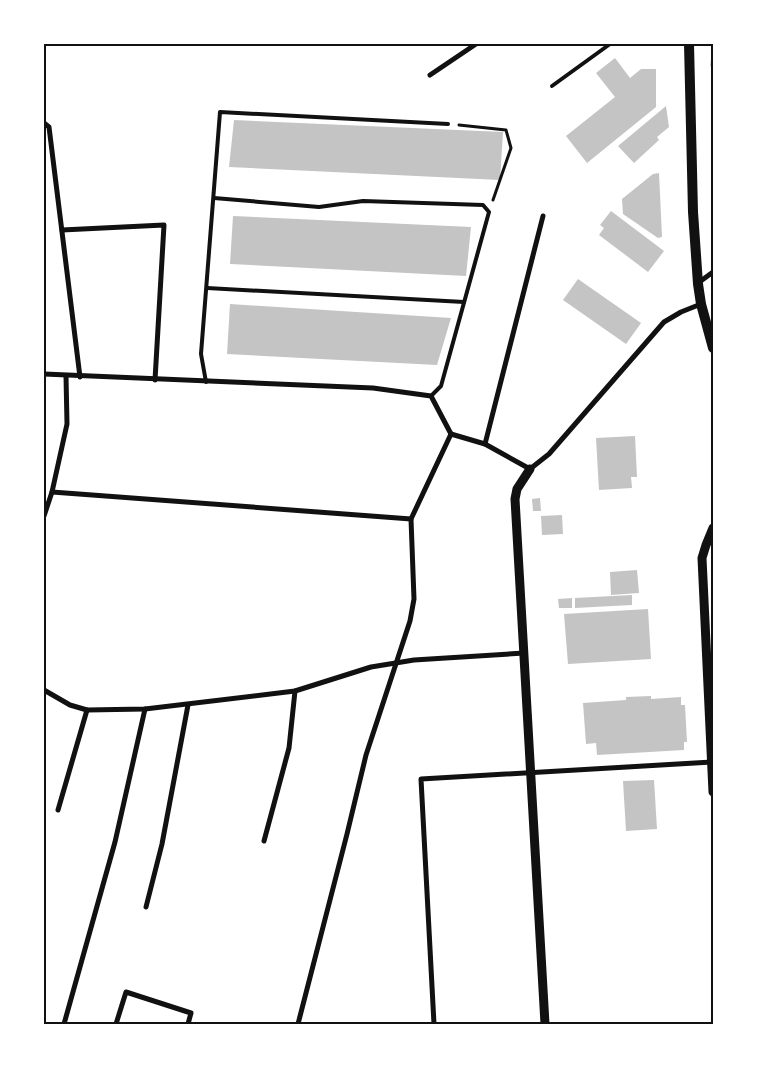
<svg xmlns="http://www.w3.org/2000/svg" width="757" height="1068" font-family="'Nunito Sans',sans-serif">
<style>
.building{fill:#c4c4c4}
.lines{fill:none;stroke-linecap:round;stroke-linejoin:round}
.path{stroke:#111;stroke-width:3}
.service{stroke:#111;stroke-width:4}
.minor{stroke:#111;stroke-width:5}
.tertiary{stroke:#111;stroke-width:9}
.secondary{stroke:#111;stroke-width:10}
.neatline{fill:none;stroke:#111;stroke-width:2}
</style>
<rect width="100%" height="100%" fill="#fff"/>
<!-- building -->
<g class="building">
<path d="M713,57V79L711,74L713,72L712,67L710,66L711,59Z"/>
<path d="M615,58L630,78L641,69H656V107L587,163L566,136L615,97L596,73Z"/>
<path d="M666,106L669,127L657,137L659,140L634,163L618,146Z"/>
<path d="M234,120L503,132L500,180L229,167Z"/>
<path d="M659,173L662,237L658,238L623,214L622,199L653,174Z"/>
<path d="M611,211L664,251L648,272L599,235L604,228L600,225Z"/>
<path d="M233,216L471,227L466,276L230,264Z"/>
<path d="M578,279L641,323L626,344L563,300Z"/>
<path d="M230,304L451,318L437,365L227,354Z"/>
<path d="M635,436L637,477H631L632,488L599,490L596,438Z"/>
<path d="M540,498L541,511H533L532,499Z"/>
<path d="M562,515L563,534L542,535L541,516Z"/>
<path d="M637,570L639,593L611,595L610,572Z"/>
<path d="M632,595V605L575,608V598Z"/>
<path d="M572,598V608H559L558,599Z"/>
<path d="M648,609L651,659L568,664L564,614Z"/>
<path d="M651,696V699L681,697V705H685L687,742H684V750L597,755L596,743L586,744L583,703L626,700V697Z"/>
<path d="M654,780L657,829L626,831L623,781Z"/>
</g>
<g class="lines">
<!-- path -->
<path class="path" d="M459,125L506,130L511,148L493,200"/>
<!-- service -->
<g class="service">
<path d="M552,86L610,44"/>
<path d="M214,198L319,207L363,201L483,205L489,212L441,386L431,396"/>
<path d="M207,288L464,302"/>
<path d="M206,382L201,354L220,112L448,124"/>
</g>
<!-- minor -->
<g class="minor">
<path d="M430,75L476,44"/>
<path d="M44,123L49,127L80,377"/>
<path d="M62,230L164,225L155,380"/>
<path d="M698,283L713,272"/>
<path d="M44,374L373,388L431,396L451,434"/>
<path d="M485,444L543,216"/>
<path d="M52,492L411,519"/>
<path d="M44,516L52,492L67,424L66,376"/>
<path d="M44,690L70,705L87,710L145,709L295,691L371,667L414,660L524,653"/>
<path d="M58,810L87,710"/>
<path d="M264,841L289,748L295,691"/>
<path d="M146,907L162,844L188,705"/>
<path d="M64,1024L115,842L145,709"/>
<path d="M116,1024L126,992L191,1013L188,1024"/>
<path d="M298,1024L347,834L366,755L410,621L414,599L411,519L451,434L485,444L530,469L549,454L664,322L681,312L701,304"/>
<path d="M434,1024L421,779L712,762"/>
</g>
<!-- tertiary -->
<g class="tertiary">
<path d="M530,469L517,489L515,499L545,1024"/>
<path d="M713,528L706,545L702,558L713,792"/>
</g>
<!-- secondary -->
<path class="secondary" d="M689,44L693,212L698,284L701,304L713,348"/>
</g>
<!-- border -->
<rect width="757" height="1068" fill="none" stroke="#ffffff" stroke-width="90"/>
<rect x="45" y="45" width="667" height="978" class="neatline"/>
</svg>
